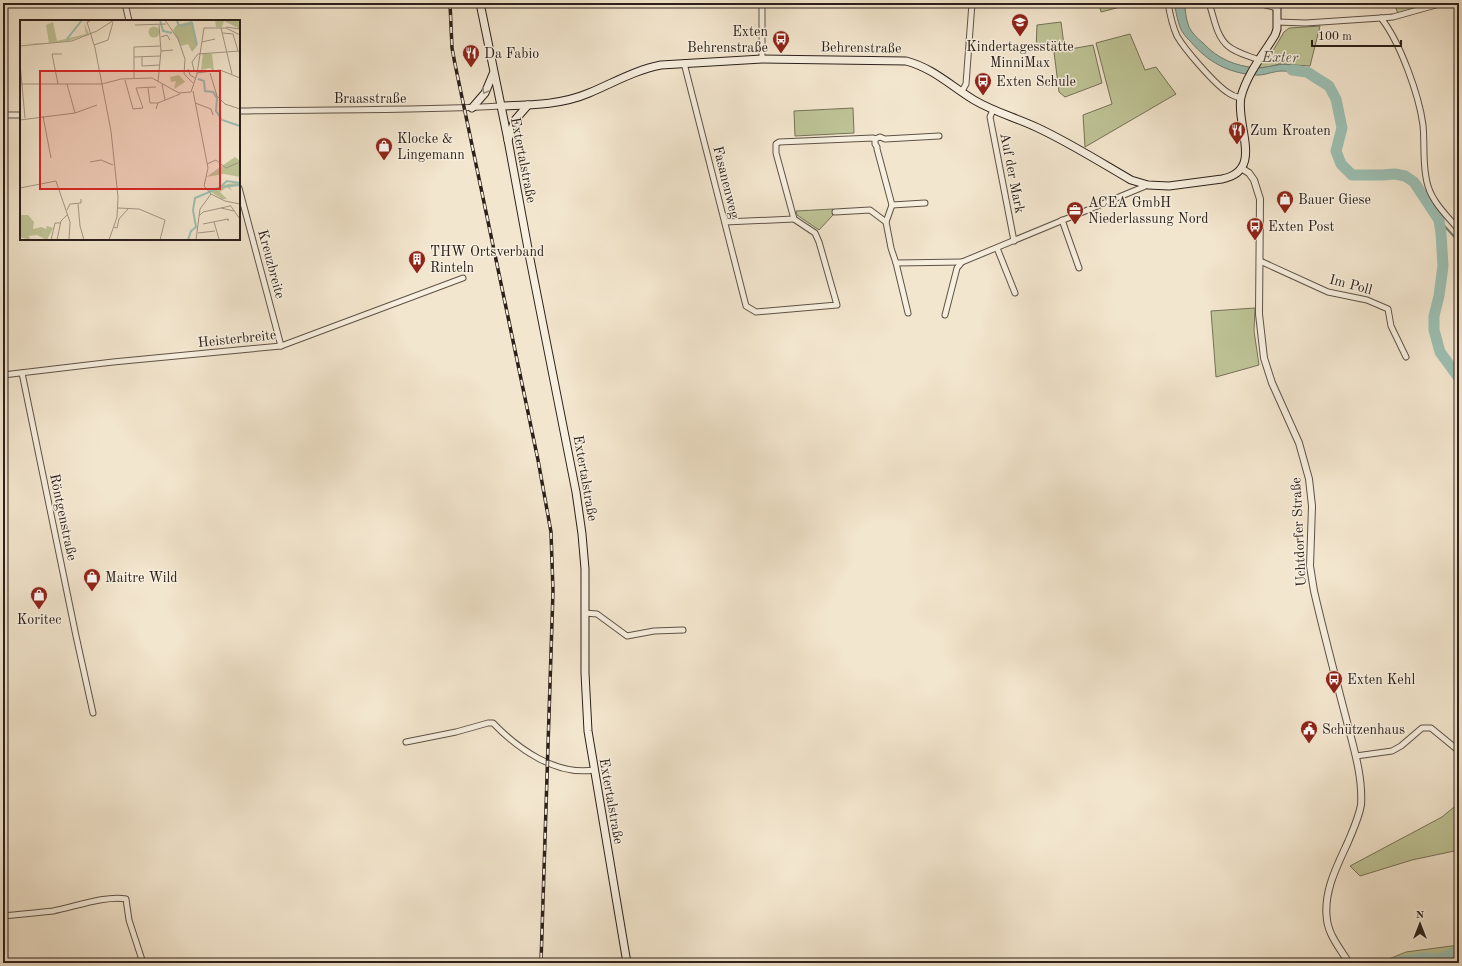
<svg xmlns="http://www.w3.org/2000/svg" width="1462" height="966" font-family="'Old Standard TT',serif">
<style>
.green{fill:#bec496;stroke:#757258}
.water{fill:#9cc0b4;stroke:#6f8076}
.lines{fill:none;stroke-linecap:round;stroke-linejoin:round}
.stream{stroke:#6f8076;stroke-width:2}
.river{stroke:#9cc0b4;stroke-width:11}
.minor-casing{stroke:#5e5247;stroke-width:7}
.tertiary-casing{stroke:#5e5247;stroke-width:8}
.secondary-casing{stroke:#2c201a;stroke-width:9}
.minor{stroke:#f7efdf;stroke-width:5}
.tertiary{stroke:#f7efdf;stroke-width:6}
.secondary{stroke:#f7efdf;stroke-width:7}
.rail-casing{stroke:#2c201a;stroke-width:3.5}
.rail{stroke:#f7efdf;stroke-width:2;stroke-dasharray:6;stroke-linecap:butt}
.oneway{stroke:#9c9286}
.labels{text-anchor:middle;stroke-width:3;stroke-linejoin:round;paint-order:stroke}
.poi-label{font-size:14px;fill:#2c201a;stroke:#f7efdf;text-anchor:start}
.street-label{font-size:14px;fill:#2c201a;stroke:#f7efdf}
.water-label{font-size:15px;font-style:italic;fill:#4e5048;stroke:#f7efdf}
.inset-river{fill:none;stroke:#9cc0b4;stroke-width:2}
.inset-road{fill:none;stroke:#a39786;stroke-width:1}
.view{fill:#d62828;fill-opacity:0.15;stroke:#d62828;stroke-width:2}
.inset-edge{fill:none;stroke:#2c201a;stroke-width:2}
</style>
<rect width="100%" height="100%" fill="#f3e6ce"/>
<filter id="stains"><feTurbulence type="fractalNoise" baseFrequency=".005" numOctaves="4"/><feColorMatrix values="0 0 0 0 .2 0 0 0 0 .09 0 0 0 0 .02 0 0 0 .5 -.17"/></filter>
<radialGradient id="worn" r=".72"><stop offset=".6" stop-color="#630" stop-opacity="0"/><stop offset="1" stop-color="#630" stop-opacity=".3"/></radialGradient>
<!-- green -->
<g class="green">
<path d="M1099,3H1123L1124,6L1101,12Z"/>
<path d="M1394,3H1411L1413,10L1398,14Z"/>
<path d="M1061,22L1064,45L1036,50L1037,25Z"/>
<path d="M1320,26L1310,66L1279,64L1269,67L1257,68L1261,62L1271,54L1284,32L1289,28Z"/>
<path d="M1130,34L1145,70L1156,67L1176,94L1085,147L1083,115L1112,104L1096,43Z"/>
<path d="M1093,45L1102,83L1065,97L1059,92L1054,52Z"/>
<path d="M853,108L854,133L795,136L794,111Z"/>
<path d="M833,209V215L819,230L797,215L796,211Z"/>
<path d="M1255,308L1254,331L1259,365L1216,377L1211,311Z"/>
<path d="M1459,803V850L1412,860L1360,876L1350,866L1442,817Z"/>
<path d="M1459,945V963H1379L1406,952Z"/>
</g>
<!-- water -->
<path class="water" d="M1174,3H1185C1185,11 1186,19 1189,27C1192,33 1198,39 1203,43C1218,59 1235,66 1257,68C1264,68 1271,66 1278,65C1288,62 1298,68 1307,72C1296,74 1292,71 1282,71C1273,71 1264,76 1255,75C1228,73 1208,62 1191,42C1187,38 1182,33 1180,27C1177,19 1176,11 1174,3Z"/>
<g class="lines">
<!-- stream -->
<path class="stream" d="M1439,220L1459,242"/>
<!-- river -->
<g class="river">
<path d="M1292,70L1307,72L1329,86L1336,99L1342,128L1336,151L1341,164L1352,175H1382L1395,174L1405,176L1414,182L1439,220L1441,233L1443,266L1439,296L1434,316V330L1440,352L1459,378"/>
<path d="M1394,963L1424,958L1438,959L1447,956L1459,950"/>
</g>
<!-- minor casing -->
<g class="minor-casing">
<g id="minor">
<path d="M125,3L129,21"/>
<path d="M1168,3C1170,15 1172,25 1177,36C1185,50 1214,83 1227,92C1231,95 1236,97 1241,98"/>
<path d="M1209,3C1214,17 1216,36 1228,46C1236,53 1249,56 1259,60"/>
<path d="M1258,3L1277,8"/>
<path d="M1381,18C1400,42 1419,95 1423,125C1425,145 1422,167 1428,186C1433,203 1448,217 1459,230"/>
<path d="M1277,22L1306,23L1381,18L1393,17L1443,3"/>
<path d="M762,59V3"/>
<path d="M684,63L746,306L756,312L837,305L819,242L815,233L794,219L776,153V144L779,142L873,138L875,139L880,137L885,139L939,136"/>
<path d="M962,91L966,84L972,3"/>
<path d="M993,110L990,117L1014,241"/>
<path d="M239,111C326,109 413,111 501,106"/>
<path d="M3,115H21"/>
<path d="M875,139V144L877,147V149L892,205L886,222L891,248L896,263L962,262"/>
<path d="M239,188L281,346"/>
<path d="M892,205L925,203"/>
<path d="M835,212L870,210L886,222"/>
<path d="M1062,220L1079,268"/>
<path d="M725,222L794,219"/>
<path d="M997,248L1015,293"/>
<path d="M1260,261L1328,292L1367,300L1388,309L1391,326L1406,357"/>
<path d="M896,263L908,313"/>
<path d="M945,315L957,268L962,262L1148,185"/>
<path d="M22,373L76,636L93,713"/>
<path d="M3,375L113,362L281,346L463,278"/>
<path d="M585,613L597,614L627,636L654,631L683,630"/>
<path d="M406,742L456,732L488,723H493C518,749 556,776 594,770"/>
<path d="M1356,756L1392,751L1401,746L1422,728H1431L1459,751"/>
<path d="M3,916C19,914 36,913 53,911C74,907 106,895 126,899L129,920L143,963"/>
</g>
</g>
<!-- tertiary casing -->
<g class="tertiary-casing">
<path id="tertiary" d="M1241,168L1249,173L1254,180L1260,199L1259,314L1264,358L1272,383L1299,443L1309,479L1312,506L1310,566L1314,591C1324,634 1335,676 1346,718C1353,746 1363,776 1361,805C1359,817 1353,830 1348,842C1337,866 1323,892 1327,920C1329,936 1341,950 1349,963"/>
</g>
<!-- secondary casing -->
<g class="secondary-casing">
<g id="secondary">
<path d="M480,3L508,140L529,254L576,492L582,534L585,569V673L588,731L627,963"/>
<path d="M501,106C530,105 561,105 589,93C613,83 635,70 661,65L762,59L906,61C933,68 951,86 974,100C994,112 1017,118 1038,128C1070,143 1100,162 1131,180L1148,185L1169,186L1222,179C1265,171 1235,125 1241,97C1247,74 1263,55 1275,35L1277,29V3"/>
<path d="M472,108L485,93L493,74"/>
<path d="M508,140L515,120L528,105"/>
</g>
</g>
<!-- minor -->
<use href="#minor" class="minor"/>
<!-- tertiary -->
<use href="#tertiary" class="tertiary"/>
<!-- secondary -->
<use href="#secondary" class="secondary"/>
<!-- rail casing -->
<g class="rail-casing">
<path id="rail" d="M450,3L452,48L455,64L538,460L551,532L553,591L541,963"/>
</g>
<!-- rail -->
<use href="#rail" class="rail"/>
</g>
<!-- one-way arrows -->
<defs><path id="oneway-chevron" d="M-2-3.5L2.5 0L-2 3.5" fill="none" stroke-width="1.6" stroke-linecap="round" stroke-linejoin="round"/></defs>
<use class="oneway" href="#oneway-chevron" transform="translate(485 91) rotate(121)"/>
<!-- icons -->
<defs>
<g id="school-pin" transform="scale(0.9)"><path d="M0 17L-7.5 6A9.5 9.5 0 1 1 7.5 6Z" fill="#8f2418" stroke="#f7efdf"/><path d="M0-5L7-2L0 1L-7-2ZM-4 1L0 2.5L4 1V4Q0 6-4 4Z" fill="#fff"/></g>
<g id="bus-pin" transform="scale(0.9)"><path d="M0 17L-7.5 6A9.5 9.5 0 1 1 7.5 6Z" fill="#8f2418" stroke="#f7efdf"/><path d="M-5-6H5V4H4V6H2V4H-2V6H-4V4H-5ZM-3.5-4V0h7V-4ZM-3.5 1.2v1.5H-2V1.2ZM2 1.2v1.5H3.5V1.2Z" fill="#fff"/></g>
<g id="restaurant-pin" transform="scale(0.9)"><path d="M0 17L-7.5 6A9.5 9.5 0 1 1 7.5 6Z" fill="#8f2418" stroke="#f7efdf"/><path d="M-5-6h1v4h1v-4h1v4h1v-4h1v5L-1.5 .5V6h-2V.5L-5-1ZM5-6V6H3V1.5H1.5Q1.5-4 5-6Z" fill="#fff"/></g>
<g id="shop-pin" transform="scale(0.9)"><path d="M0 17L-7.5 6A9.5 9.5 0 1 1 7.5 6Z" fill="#8f2418" stroke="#f7efdf"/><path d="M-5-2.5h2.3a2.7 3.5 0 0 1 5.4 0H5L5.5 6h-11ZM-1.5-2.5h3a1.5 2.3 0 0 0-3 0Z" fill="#fff"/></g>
<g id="office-pin" transform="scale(0.9)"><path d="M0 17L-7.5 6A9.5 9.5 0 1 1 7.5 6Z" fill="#8f2418" stroke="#f7efdf"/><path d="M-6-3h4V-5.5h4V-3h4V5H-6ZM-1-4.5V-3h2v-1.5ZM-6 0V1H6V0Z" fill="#fff"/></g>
<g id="building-pin" transform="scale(0.9)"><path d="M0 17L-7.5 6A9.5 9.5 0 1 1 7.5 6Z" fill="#8f2418" stroke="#f7efdf"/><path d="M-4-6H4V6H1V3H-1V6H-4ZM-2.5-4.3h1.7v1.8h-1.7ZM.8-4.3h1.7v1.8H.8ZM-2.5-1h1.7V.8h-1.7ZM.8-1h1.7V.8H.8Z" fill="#fff"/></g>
<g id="civic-pin" transform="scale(0.9)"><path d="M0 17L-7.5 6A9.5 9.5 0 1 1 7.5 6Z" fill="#8f2418" stroke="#f7efdf"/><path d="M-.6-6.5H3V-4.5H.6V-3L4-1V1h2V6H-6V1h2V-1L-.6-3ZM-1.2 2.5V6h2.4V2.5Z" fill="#fff"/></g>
</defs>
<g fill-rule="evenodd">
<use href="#school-pin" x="1020" y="22"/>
<use href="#bus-pin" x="781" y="39"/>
<use href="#restaurant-pin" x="471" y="53"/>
<use href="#bus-pin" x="983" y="81"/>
<use href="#restaurant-pin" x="1237" y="130"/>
<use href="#shop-pin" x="384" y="146"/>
<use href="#shop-pin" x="1285" y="199"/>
<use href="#office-pin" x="1075" y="210"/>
<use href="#bus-pin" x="1255" y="226"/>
<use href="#building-pin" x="417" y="259"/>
<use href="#shop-pin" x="92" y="577"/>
<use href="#shop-pin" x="39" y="595"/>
<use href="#bus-pin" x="1334" y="679"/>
<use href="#civic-pin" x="1309" y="729"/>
</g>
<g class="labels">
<!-- poi labels -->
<g class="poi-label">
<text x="768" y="36" text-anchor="end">Exten<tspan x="768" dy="16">Behrenstraße</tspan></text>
<text x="1020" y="51" text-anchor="middle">Kindertagesstätte<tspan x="1020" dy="16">MinniMax</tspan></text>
<text x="484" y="58">Da Fabio</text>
<text x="996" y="86">Exten Schule</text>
<text x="1250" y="135">Zum Kroaten</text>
<text x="397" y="143">Klocke &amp;<tspan x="397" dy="16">Lingemann</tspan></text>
<text x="1298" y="204">Bauer Giese</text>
<text x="1088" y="207">ACEA GmbH<tspan x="1088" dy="16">Niederlassung Nord</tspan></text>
<text x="1268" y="231">Exten Post</text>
<text x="430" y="256">THW Ortsverband<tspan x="430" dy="16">Rinteln</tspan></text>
<text x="105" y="582">Maitre Wild</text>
<text x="39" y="624" text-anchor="middle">Koritec</text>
<text x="1347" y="684">Exten Kehl</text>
<text x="1322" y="734">Schützenhaus</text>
</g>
<!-- street labels -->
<g class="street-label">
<text transform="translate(861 47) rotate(1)" y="5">Behrenstraße</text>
<text x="370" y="103">Braasstraße</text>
<text transform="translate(524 160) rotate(79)" y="5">Extertalstraße</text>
<text transform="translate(1013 173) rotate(79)" y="5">Auf der Mark</text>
<text transform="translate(727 182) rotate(76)" y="5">Fasanenweg</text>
<text transform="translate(272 264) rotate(75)" y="5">Kreuzbreite</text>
<text transform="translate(1351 284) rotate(15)" y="5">Im Poll</text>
<text transform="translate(237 338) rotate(-6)" y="5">Heisterbreite</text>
<text transform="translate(586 478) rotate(80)" y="5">Extertalstraße</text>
<text transform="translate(64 517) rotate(78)" y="5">Röntgenstraße</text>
<text transform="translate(1298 532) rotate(-93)" y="5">Uchtdorfer Straße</text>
<text transform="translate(612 801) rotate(80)" y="5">Extertalstraße</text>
</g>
<!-- water labels -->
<g class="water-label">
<text transform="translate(1280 57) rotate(1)" y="5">Exter</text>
</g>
</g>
<!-- overview -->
<g transform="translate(20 20)">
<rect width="220" height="220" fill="#f3e6ce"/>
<path d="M195,0H220V9L204,1L202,7H196ZM172,1L177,26L172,32L168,24L161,26L153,10L157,5ZM33,2L37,21L66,14L64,3L69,14L48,21L22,24H1L29,23L26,5ZM128.5 12a5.5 5.5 0 1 1 11 0a5.5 5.5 0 1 1-11 0ZM183,33L192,34L194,52L190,48L181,50ZM159,55L165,62L154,69L156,61L151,62L150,57ZM215,137L220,141V157L204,154L186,157ZM208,164L216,163L220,165H209L212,171L207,167L200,172L207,179H202L188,170ZM0,195H8L14,202L13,209L21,207L26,209L27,206L33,208L27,220L17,215L9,216L10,220L0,217Z" fill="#bec496"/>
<path class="inset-river" d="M140,0L143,11L152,13M157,0L158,4L161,6L172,3L177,25M47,19L62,0M178,59L184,61L185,71L193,72L197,78L196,91L202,100L220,106M201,167L220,165M168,220L171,211L176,207L173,190L175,178L199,168L207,161L220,163"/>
<path class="inset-road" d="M72,0L67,2L75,28L91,111L98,177L97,197L89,220M145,0L158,19L165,39L164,54L173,63M115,5L146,4M206,7L220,9M201,8L212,54M202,13L213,14L218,31M141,17L147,15L150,20M182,22L195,19M74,25L88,20L93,2M0,26L52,21L77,11L94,0M141,31L153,30M0,33V0M114,37L141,36M122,37V46L140,45M0,43L5,98M168,49L170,55L175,58M177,52L174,50L172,42L178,34L220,31M177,53L200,50L220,58M190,53L197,76L205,84L220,89M114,58V27L141,26M105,60L113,89L123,88L116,68L136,67M138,62L141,31L139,5M0,64H82M38,64L32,34H42M47,64L55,93M82,64L101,59L132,58L159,73L171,72L177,54L184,8H206L220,15M142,64L145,80M128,68L130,83H138M173,71L188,148L184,166L191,174L205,181L220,184M175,83L191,89L193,95M136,89L138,83L160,74M23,96L31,138M0,100L55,93L77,85M70,142L81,140L93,145M187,144L196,140L206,148L220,142M0,168L36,161L50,202L49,220M58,184L60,206L64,220M210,185L220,199M98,188L119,189L145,200L140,220M201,188L214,191M47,190L50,184L61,183V179M179,196L183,192L210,186M194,202L199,219M183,204L208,199L209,200H207M94,207L97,208L99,199L108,189M178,213L195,211M31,220L35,203H41M37,220L41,201L48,194M176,220L180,189L191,174"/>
<path class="view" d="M20,51H200V169H20Z"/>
<rect width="220" height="220" class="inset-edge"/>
</g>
<!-- margin -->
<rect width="1462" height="966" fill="none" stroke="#f3e6ce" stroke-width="16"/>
<rect x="4" y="4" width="1454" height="958" fill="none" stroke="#2c201a" stroke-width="2"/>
<rect x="8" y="8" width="1446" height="950" fill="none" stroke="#2c201a"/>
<!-- north arrow -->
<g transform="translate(1420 924)" stroke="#f7efdf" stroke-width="3" paint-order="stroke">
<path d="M0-3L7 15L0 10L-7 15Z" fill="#2c201a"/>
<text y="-6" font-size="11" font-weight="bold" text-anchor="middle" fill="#2c201a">N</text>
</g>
<!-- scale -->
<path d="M1312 40v6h89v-6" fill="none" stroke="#2c201a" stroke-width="2"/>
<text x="1318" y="40" font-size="12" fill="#2c201a" stroke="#f7efdf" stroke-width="3" paint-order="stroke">100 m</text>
<rect width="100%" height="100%" filter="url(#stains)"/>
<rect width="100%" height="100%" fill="url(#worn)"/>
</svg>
